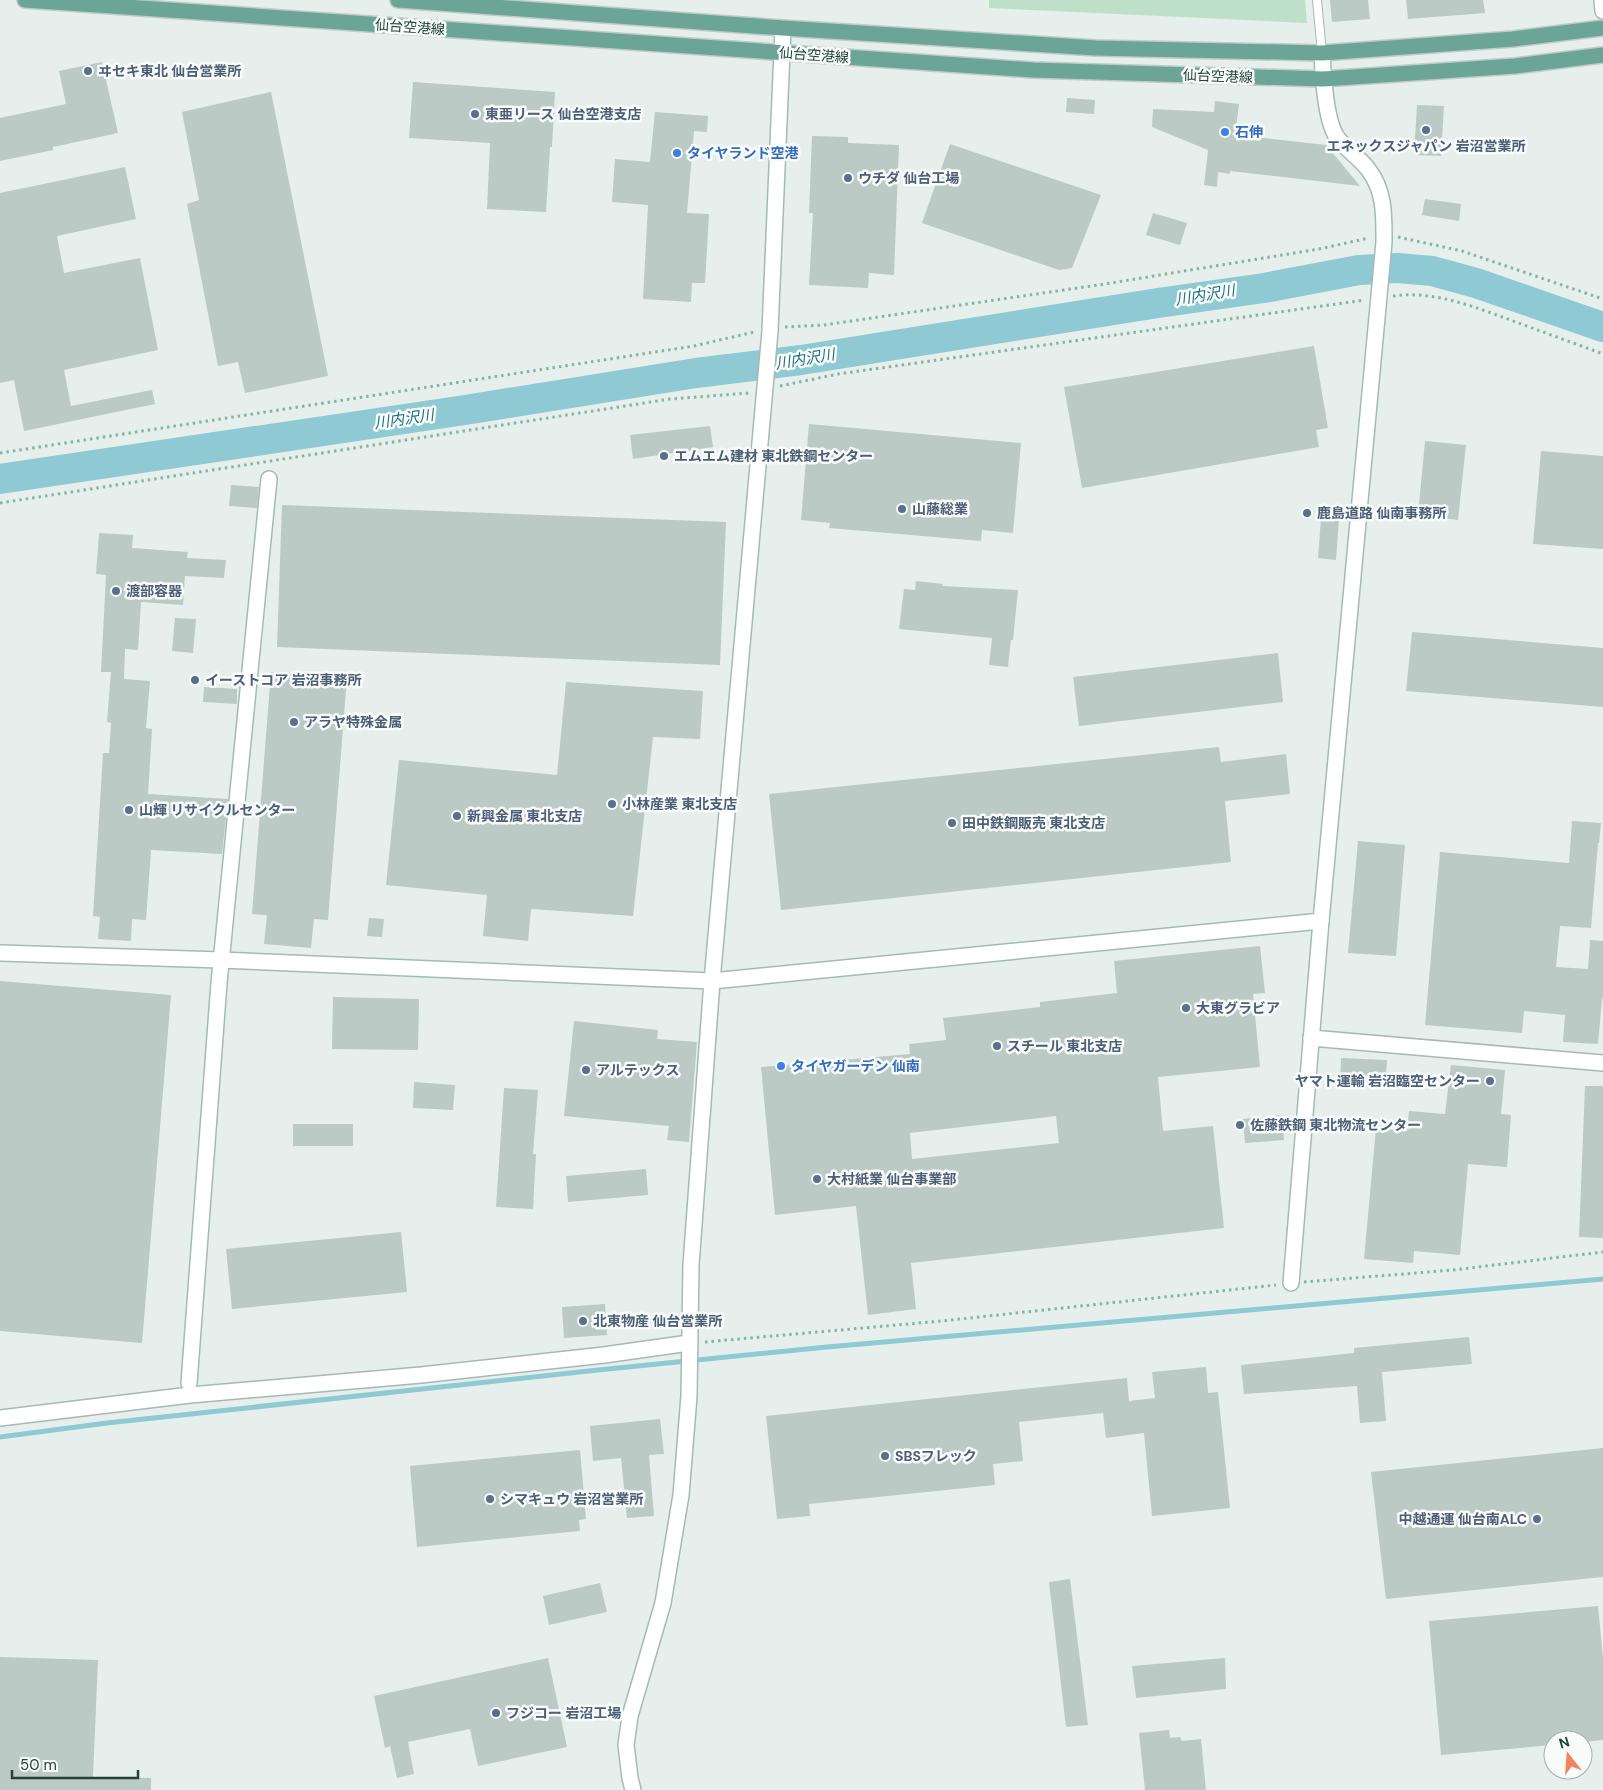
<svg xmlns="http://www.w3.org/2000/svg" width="1603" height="1790" font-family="'DM Sans','Noto Sans JP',sans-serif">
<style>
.pitch{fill:#bfe0c8}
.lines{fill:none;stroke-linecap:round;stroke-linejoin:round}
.stream{stroke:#8ec9d4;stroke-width:5}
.river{stroke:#8ec9d4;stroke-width:30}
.building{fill:#bbcac4;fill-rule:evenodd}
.lane-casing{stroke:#a8b8b2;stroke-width:10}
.street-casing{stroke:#a8b8b2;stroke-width:18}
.secondary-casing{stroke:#a4bbb3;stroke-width:18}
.primary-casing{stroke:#c2cac8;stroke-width:18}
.path{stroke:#86b3a5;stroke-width:3;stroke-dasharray:2.5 4;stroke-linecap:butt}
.lane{stroke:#fff;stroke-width:8}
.street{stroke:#fff;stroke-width:15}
.secondary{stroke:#fff;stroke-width:15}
.primary{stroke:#6aa596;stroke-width:15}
.service-dot{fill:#5c6f8a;stroke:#f7fbf9;stroke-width:2}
.shop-dot{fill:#3f7fe0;stroke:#f7fbf9;stroke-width:2}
.labels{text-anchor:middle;stroke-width:5;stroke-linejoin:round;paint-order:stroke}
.street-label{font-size:14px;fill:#24423a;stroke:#f7fbf9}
.service-label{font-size:14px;font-weight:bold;fill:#4e5e75;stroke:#f7fbf9;text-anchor:start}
.shop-label{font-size:14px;font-weight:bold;fill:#366cbe;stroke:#f7fbf9;text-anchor:start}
.water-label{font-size:15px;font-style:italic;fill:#1c6f80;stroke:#f7fbf9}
</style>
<rect width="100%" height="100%" fill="#e6efeb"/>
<!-- pitch -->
<path class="pitch" d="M989,0H1305L1307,23L989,8Z"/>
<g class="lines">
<!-- stream -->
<path class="stream" d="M0,1437L107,1423L598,1370L827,1347L1603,1279"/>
<!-- river -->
<path class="river" d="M0,479L465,410L696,373L801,360L1158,303L1264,288L1359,270L1398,268L1432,271L1476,283L1603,327"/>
</g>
<!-- building -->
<g class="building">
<path d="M1330,0H1368L1370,19L1332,22Z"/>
<path d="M1406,0H1483L1485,13L1408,19Z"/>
<path d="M102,62L118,133L53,147V150L0,161V118L66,104L59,71Z"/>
<path d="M413,82L555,92L552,147H550L546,212L487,209L490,143L409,138Z"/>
<path d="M271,92L328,376L245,393L238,362L218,366L187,204L199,200L182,112Z"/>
<path d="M1067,98L1095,100L1094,114L1066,112Z"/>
<path d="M1215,101L1239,104L1235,135L1326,145L1360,186L1230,171V174L1218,172L1217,187L1204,185L1208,150L1152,127L1153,109L1214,112Z"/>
<path d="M1417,105L1444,106L1441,156L1414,155Z"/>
<path d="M655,112L708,116L707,132L694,131L687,213L709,214L705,283H692L691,302L643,299L648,205L612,202L615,159L650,162Z"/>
<path d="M812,136L848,137V143L899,145L894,275L869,273L868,288L809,285L813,213H809Z"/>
<path d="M950,144L1101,195L1072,268L1059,270L922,223Z"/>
<path d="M125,167L136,219L57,236L64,273L140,258L158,350L64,370L71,406L152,390L155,404L24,431L14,380L0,383V193Z"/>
<path d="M1425,199L1461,204L1459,221L1422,215Z"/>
<path d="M1153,213L1187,223L1180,245L1146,235Z"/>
<path d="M1314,346L1328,428L1316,430L1319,447L1082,488L1064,387Z"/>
<path d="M809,424L1021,443L1013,533L982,530L981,541L829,528L830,523L801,520Z"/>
<path d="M710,426L713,447L633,459L630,435Z"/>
<path d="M1425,441L1466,445L1458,520L1418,515Z"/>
<path d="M1541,451L1603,456V549L1533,544Z"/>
<path d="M231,485L259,487L257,508L229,506Z"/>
<path d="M282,505L726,522L720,665L277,647Z"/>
<path d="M1322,505L1340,506L1336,560L1318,558Z"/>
<path d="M99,533L133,535L132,548L188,552L187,558L226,560L224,578L185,576L183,605L141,602L138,650L125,649L124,679L150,681L146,728L152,729L148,794L228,799L222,854L151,850L146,920L132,919L131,941L98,939L100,917L93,916L103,753H109L111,723L107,722L111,672H101L106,575L96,574Z"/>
<path d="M916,581L943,584L942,586L1018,590L1013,640H1011L1008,667L989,665L992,638L899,629L904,589L915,590Z"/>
<path d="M175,618L196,619L193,653L172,651Z"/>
<path d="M1412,632L1603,648V707L1406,691Z"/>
<path d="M1278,653L1283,702L1079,726L1073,677Z"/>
<path d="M271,672L347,677L328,920L314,919L311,948L264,944L267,915L252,914Z"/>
<path d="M566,682L703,691L700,739L653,737L633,916L531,909L528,941L483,936L487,895L386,885L399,760L557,775Z"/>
<path d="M204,687L237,689V704L203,702Z"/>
<path d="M1219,747L1221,762L1286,754L1290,794L1225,801L1231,862L781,910L769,794Z"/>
<path d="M1572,821L1601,823L1599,843H1598L1591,928L1560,926L1556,967L1588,969L1590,940L1603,941V999H1602L1598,1044L1563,1042L1565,1015L1524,1011L1522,1033L1425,1025L1440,852L1569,863Z"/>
<path d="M1358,841L1405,845L1396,956L1348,953Z"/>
<path d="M369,918L384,919L382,937L367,936Z"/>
<path d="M1260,946L1265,993L1253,994L1260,1067L1158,1077L1163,1131L1213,1126L1224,1228L911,1263L916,1309L868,1315L856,1206L775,1215L761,1067L910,1054L909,1044L946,1040L943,1018L1040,1007V1002L1117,993L1114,961ZM1056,1116L1059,1143L912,1159L910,1133Z"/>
<path d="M0,981L171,995L142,1343L0,1331Z"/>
<path d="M333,997L419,999L418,1050L332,1049Z"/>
<path d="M574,1021L658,1030L657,1039L697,1042L689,1142L667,1140L669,1126L564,1116Z"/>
<path d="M1341,1058L1387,1060L1385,1088L1340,1086Z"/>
<path d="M1451,1065L1505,1070L1501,1114L1511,1115L1507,1167L1468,1164L1460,1255L1414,1251L1413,1263L1364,1259L1376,1128L1407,1131L1409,1111L1445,1114Z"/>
<path d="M414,1082L455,1085L453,1110L413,1108Z"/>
<path d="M1585,1086H1603V1238L1579,1237Z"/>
<path d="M504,1088L538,1090L533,1154H536L533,1209L496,1207Z"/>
<path d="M1282,1115L1284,1140L1245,1143L1243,1119Z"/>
<rect x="293" y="1124" width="60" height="22"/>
<path d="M646,1169L648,1195L568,1202L566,1176Z"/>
<path d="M401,1232L407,1292L232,1309L226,1249Z"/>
<path d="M605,1304L607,1335L564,1338L562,1307Z"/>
<path d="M1469,1337L1472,1364L1382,1372L1386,1421L1360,1423L1357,1386L1244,1394L1241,1365L1354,1353V1348Z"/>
<path d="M1206,1367L1208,1393L1218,1392L1230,1508L1152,1516L1144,1433L1106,1438L1103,1413L1019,1422L1023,1461L993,1464L995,1485L809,1504L810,1516L777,1519L766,1416L1127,1378L1129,1401L1155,1398L1152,1372Z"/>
<path d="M660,1419L664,1454L649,1455L654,1516L627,1518L621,1458L593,1461L590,1426Z"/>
<path d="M1603,1448V1577L1386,1599L1371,1472Z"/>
<path d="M580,1450L586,1519L579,1520L580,1531L417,1547L410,1466Z"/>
<path d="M1070,1579L1088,1725L1066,1727L1049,1582Z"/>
<path d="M600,1583L607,1612L549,1625L543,1596Z"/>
<path d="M1598,1606L1603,1658V1740L1583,1742V1740H1553V1745L1441,1755L1429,1621Z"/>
<path d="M0,1657L98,1660L93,1777L151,1778V1790H0Z"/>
<path d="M548,1658L567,1747L478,1766L470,1729L408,1742L414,1774L397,1778L390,1746L385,1748L374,1696Z"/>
<path d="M1225,1658L1226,1689L1136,1698L1132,1666Z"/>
<path d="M1169,1730L1170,1738L1180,1737L1182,1741L1201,1739L1206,1790H1145L1139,1733Z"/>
</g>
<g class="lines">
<!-- lane casing -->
<g class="lane-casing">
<path id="lane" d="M1317,0L1322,53"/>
</g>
<!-- street casing -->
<g class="street-casing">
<g id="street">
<path d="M1602,0L1603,11"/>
<path d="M1311,1038L1603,1063"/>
<path d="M0,1418L190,1395L421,1375L604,1355L689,1343"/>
</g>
</g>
<!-- secondary casing -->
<g class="secondary-casing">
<g id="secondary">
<path d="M0,953L221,960L712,981L1321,921"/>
<path d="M1291,1283L1321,921L1384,242C1384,215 1385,191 1368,169C1359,157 1344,148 1336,136C1325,117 1323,75 1322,53"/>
<path d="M189,1383L219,983L269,479"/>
<path d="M633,1790L630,1778L626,1745L630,1716L663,1603L681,1495L689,1396L691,1265L712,981L770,331L783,28"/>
</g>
</g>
<!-- primary casing -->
<g class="primary-casing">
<g id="primary">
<path d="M25,0L1033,70L1323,79L1515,66L1603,55"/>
<path d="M398,0L783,28L1096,48L1322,53L1513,39L1603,28"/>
</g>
</g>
<!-- path -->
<g class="path">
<path d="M1398,237L1462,251L1603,299"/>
<path d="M1393,296C1435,290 1477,308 1516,322C1545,333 1574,343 1603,354"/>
<path d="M785,327L824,325L1105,284L1319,249L1369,238"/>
<path d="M780,386L838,374L1365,300"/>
<path d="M0,453L694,346L754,332"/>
<path d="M0,503L670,399L750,393"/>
<path d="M1304,1282L1453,1270L1603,1252"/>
<path d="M705,1342L942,1321L1276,1285"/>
</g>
<!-- lane -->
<use href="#lane" class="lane"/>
<!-- street -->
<use href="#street" class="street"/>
<!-- secondary -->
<use href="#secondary" class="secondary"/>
<!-- primary -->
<use href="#primary" class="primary"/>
</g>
<!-- markers -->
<g class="service-dot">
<circle cx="88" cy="71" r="5"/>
<circle cx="475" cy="114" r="5"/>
<circle cx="1426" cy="130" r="5"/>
<circle cx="848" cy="178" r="5"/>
<circle cx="664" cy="456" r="5"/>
<circle cx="902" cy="509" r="5"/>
<circle cx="1307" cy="513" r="5"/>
<circle cx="116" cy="591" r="5"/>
<circle cx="195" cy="680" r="5"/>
<circle cx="294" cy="722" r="5"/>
<circle cx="612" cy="804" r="5"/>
<circle cx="129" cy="810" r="5"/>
<circle cx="457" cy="816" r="5"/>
<circle cx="952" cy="823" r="5"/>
<circle cx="1186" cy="1008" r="5"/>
<circle cx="997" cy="1046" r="5"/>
<circle cx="586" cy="1070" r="5"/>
<circle cx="1490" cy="1081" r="5"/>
<circle cx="1240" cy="1125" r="5"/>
<circle cx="817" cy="1179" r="5"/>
<circle cx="583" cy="1321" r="5"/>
<circle cx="885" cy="1456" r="5"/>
<circle cx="490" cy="1499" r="5"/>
<circle cx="1537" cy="1519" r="5"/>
<circle cx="496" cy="1713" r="5"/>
</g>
<g class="shop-dot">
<circle cx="1225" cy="132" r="5"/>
<circle cx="677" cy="153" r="5"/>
<circle cx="781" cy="1066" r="5"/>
</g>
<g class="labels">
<!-- street labels -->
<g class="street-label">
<text transform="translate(410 27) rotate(4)" y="5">仙台空港線</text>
<text transform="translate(814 55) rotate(4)" y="5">仙台空港線</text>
<text transform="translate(1218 76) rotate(2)" y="5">仙台空港線</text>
</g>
<!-- service labels -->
<g class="service-label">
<text x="98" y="76">ヰセキ東北 仙台営業所</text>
<text x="485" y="119">東亜リース 仙台空港支店</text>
<text x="1426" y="151" text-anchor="middle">エネックスジャパン 岩沼営業所</text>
<text x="858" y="183">ウチダ 仙台工場</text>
<text x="674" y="461">エムエム建材 東北鉄鋼センター</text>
<text x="912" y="514">山藤総業</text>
<text x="1317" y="518">鹿島道路 仙南事務所</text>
<text x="126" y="596">渡部容器</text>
<text x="205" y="685">イーストコア 岩沼事務所</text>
<text x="304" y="727">アラヤ特殊金属</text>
<text x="622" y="809">小林産業 東北支店</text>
<text x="139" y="815">山輝 リサイクルセンター</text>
<text x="467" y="821">新興金属 東北支店</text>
<text x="962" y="828">田中鉄鋼販売 東北支店</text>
<text x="1196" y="1013">大東グラビア</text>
<text x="1007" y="1051">スチール 東北支店</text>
<text x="596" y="1075">アルテックス</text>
<text x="1480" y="1086" text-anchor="end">ヤマト運輸 岩沼臨空センター</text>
<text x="1250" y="1130">佐藤鉄鋼 東北物流センター</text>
<text x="827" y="1184">大村紙業 仙台事業部</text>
<text x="593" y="1326">北東物産 仙台営業所</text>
<text x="895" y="1461">SBSフレック</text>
<text x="500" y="1504">シマキュウ 岩沼営業所</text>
<text x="1527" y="1524" text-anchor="end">中越通運 仙台南ALC</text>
<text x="506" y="1718">フジコー 岩沼工場</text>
</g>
<!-- shop labels -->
<g class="shop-label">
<text x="1235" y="137">石伸</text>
<text x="687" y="158">タイヤランド空港</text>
<text x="791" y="1071">タイヤガーデン 仙南</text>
</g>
<!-- water labels -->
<g class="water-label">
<text transform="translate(1205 295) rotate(-9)" y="5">川内沢川</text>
<text transform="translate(805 359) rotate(-9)" y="5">川内沢川</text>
<text transform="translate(404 419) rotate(-8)" y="5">川内沢川</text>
</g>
</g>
<!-- north arrow -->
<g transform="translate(1568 1755) rotate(343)"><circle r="24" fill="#f7fbf9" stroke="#a3b1ad"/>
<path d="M0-4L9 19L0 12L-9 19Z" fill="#f4845f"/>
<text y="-8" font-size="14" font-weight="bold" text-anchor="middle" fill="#24423a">N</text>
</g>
<!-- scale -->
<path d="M12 1770v8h126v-8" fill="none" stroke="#24423a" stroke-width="2.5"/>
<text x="20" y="1770" font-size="15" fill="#24423a" stroke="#f7fbf9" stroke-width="4" paint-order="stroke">50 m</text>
</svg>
